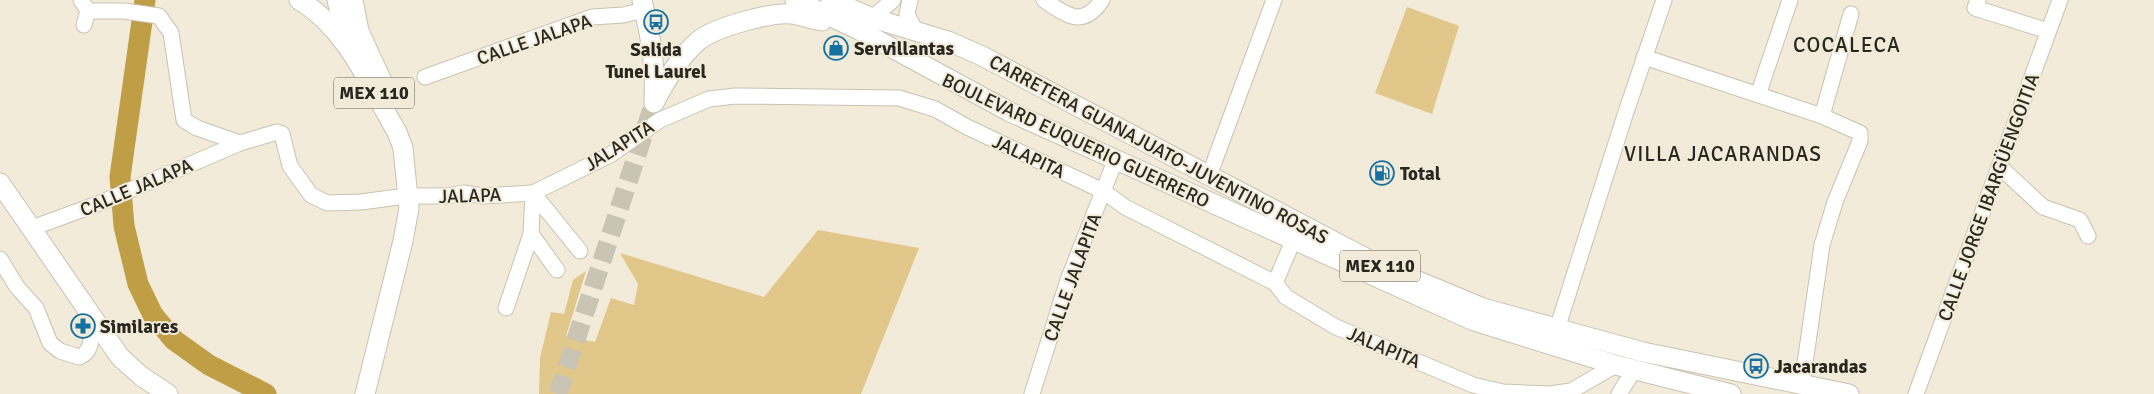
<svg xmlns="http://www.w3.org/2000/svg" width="2154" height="394" font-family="Signika,sans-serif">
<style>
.green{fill:#e1c789}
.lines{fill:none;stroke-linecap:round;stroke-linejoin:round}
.river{stroke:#c09e46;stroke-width:21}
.major-tunnel{stroke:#cac4b4;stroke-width:19;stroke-dasharray:19 9;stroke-linecap:butt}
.minor-casing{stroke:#c9c2b1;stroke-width:17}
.major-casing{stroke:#c9c2b1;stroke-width:21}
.minor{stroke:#fff;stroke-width:15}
.major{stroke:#fff;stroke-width:19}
.labels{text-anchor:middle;stroke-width:4;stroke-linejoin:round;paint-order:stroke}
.shield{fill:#f2ebd9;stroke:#666258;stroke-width:1}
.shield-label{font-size:18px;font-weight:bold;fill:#2a2720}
.street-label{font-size:19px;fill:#2a2720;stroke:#f2ebd9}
.poi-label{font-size:19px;font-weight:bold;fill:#2a2720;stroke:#f2ebd9;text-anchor:start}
.quarter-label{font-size:21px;letter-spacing:1px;fill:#2a2720;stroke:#f2ebd9}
</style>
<rect width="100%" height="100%" fill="#f2ebd9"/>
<!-- green -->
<g class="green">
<path d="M1407,7L1459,26L1432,114L1375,93Z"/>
<path d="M818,230L919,248L861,394H539L540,358L551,312L564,314L573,280L586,271L566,336L595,342L611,298L634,305L638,284L620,253L764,297Z"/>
</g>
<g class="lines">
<!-- river -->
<path class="river" d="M145,0L120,177L124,226L138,284L153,315L174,340L209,365L266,394"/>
<!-- major-tunnel -->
<path class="major-tunnel" d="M558,394L654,103"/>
<!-- minor casing -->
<g class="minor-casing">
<g id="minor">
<path d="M81,0L88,11L84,25"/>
<path d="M910,0L907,14L916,32"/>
<path d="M1044,0C1066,15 1083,29 1102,0"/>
<path d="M1978,0L1975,8L2048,31"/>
<path d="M88,11H124L159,16L171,33L184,120L197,128L240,143"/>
<path d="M872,18L893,0"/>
<path d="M1644,57L1822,116L1860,133V141L1835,202L1822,245L1802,384"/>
<path d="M425,77L592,17L623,15L645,10"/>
<path d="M1758,95L1790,0"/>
<path d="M1822,116L1851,14"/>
<path d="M1999,166L2043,207L2080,220L2088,236"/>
<path d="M1209,176L1274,0"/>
<path d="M32,228L100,203L240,143L277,132L282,134L290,166L311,195L327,203L361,202L406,196H447L464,193L483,196L533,193L580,251"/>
<path d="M531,234L557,270"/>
<path d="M0,259L17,287L36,308L50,343L60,351L79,357C97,350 90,327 88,311"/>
<path d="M1275,283L1293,241"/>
<path d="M506,308L531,234L533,193L610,155L660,120L709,99L735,96L899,98L935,109L967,127L1103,191L1125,207L1275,283L1286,297L1336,327L1473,385L1503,392L1550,394L1571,391L1616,365"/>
<path d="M1557,329L1625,115L1664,0"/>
<path d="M1032,394L1068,280L1115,161"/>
<path d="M1619,394L1634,370"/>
<path d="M1916,394L2060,0"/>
</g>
</g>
<!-- major casing -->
<g class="major-casing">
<g id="major">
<path d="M299,0C347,28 369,85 397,132L403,148L409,208L403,241L365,394"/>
<path d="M337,0L346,40"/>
<path d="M353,0L359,31L385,88"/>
<path d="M642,0C650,34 656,64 654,99"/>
<path d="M795,0L857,29L1010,112L1474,321L1616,365L1731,394"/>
<path d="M831,0L872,18L948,41L982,56L1377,264L1483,308L1643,352L1849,394"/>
<path d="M654,103C666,80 679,58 698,41C715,27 771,12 792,14C802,16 812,19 822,21"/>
<path d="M0,183L120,357L141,376L168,394"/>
</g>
</g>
<!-- minor -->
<use href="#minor" class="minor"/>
<!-- major -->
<use href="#major" class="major"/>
</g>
<!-- icons -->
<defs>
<g id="bus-ring" transform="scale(1.25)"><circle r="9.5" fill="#f2ebd9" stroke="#1671a0" stroke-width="1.5"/><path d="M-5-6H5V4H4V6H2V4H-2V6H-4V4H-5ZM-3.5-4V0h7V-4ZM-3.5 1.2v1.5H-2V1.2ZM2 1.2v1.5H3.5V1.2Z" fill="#1671a0"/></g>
<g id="shop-ring" transform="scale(1.25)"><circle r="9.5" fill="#f2ebd9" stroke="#1671a0" stroke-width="1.5"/><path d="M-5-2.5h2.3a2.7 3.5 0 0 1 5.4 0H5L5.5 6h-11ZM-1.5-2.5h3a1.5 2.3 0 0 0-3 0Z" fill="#1671a0"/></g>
<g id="fuel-ring" transform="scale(1.25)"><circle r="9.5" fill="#f2ebd9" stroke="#1671a0" stroke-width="1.5"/><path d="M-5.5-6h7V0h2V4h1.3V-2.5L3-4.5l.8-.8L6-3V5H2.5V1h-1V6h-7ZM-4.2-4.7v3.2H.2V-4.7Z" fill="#1671a0"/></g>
<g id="pharmacy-ring" transform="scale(1.25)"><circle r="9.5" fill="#f2ebd9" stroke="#1671a0" stroke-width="1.5"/><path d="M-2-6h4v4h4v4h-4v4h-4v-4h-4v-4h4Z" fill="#1671a0"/></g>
</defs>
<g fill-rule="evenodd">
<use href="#bus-ring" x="656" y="22"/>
<use href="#shop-ring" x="836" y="48"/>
<use href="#fuel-ring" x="1382" y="173"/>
<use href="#pharmacy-ring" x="83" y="326"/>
<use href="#bus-ring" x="1756" y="366"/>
</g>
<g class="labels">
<!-- shield labels -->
<g class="shield">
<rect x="334" y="77.5" width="80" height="31" rx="4"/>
<rect x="1340" y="250.5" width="80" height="31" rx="4"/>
</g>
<g class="shield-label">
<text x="374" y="99">MEX 110</text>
<text x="1380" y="272">MEX 110</text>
</g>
<!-- street labels -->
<g class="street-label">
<text transform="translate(534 39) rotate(-19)" y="7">CALLE JALAPA</text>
<text transform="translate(1076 140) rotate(25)" y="7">BOULEVARD EUQUERIO GUERRERO</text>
<text transform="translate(619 145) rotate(-32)" y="7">JALAPITA</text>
<text transform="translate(1159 149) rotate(28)" y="7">CARRETERA GUANAJUATO-JUVENTINO ROSAS</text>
<text transform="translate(1029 156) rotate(25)" y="7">JALAPITA</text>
<text transform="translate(136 187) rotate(-23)" y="7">CALLE JALAPA</text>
<text transform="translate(470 195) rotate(-2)" y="7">JALAPA</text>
<text transform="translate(1988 197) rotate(-70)" y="7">CALLE JORGE IBARGÜENGOITIA</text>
<text transform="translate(1072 277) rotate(-70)" y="7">CALLE JALAPITA</text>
<text transform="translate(1384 347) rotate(23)" y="7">JALAPITA</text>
</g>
<!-- poi labels -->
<g class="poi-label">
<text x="854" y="55">Servillantas</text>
<text x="656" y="56" text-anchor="middle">Salida<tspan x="656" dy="22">Tunel Laurel</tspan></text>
<text x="1400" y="180">Total</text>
<text x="100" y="333">Similares</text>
<text x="1774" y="373">Jacarandas</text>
</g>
<!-- quarter labels -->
<g class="quarter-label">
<text x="1847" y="52">COCALECA</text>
<text x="1723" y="161">VILLA JACARANDAS</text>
</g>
</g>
</svg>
